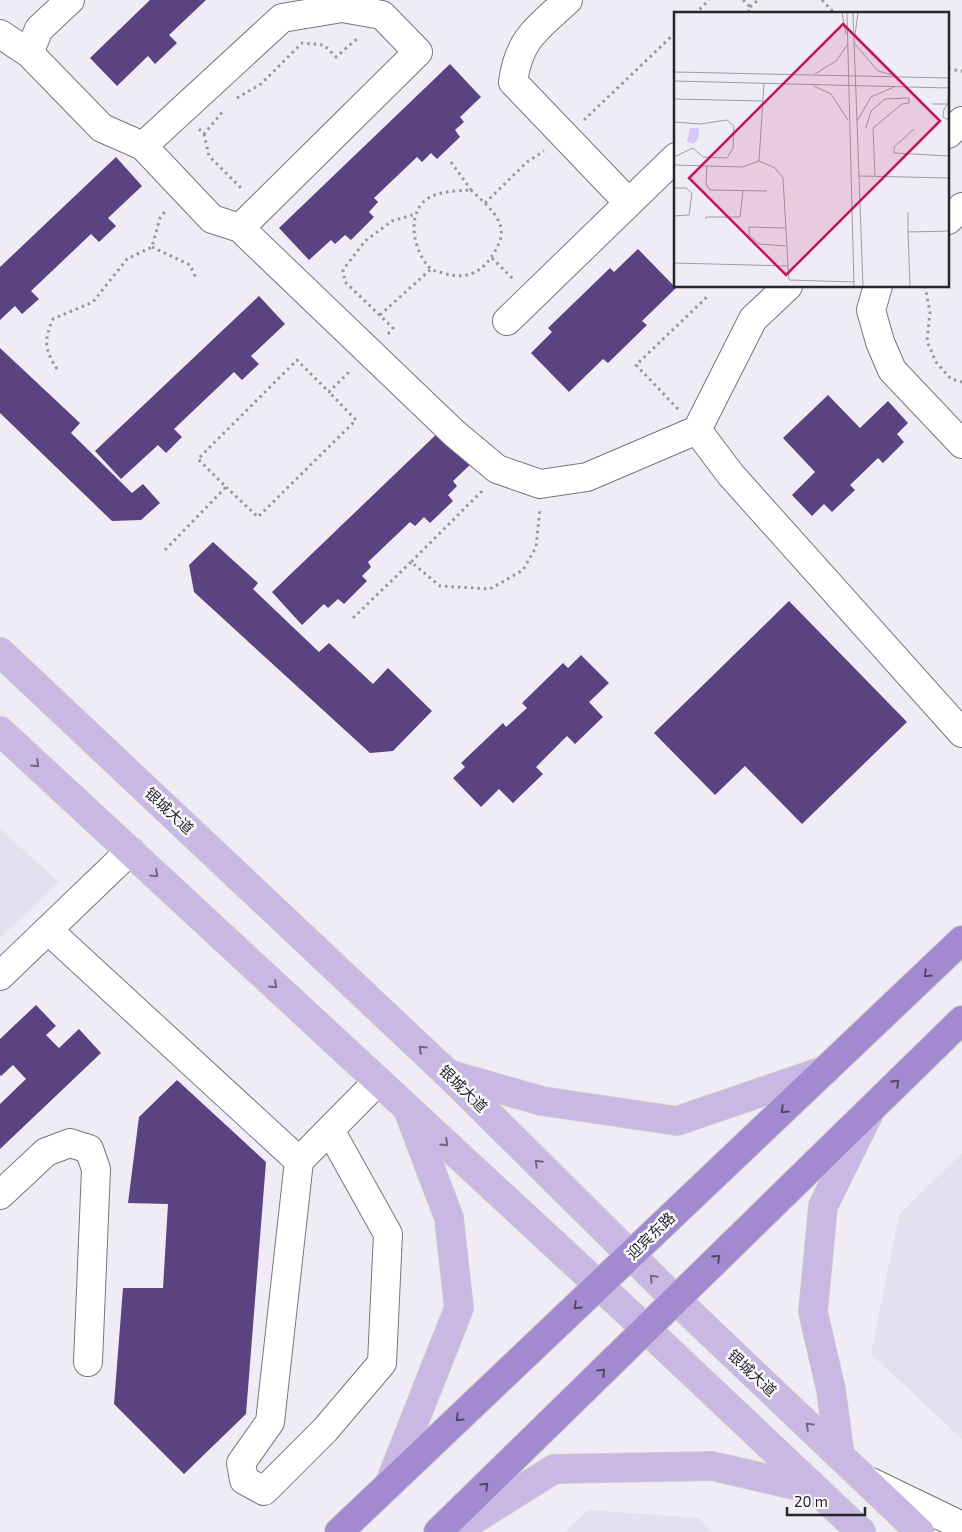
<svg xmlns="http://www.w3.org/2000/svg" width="962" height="1532" font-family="'Exo 2','Noto Sans SC',sans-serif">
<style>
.built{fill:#e5e0f0}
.building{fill:#5b4281}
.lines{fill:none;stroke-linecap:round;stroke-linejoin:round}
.minor-casing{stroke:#79767e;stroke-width:30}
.major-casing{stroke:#cbcbcc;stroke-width:30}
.highway-casing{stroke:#cbcbcc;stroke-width:30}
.path{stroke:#99969d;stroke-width:3;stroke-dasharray:2.5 4;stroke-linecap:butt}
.minor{stroke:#fff;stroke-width:28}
.major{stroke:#c8b8e3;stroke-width:28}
.highway{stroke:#a389d0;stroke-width:28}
.oneway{stroke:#6f687d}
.oneway2{stroke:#524964}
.labels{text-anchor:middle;stroke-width:5;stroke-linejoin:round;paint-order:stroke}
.street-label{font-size:15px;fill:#27262a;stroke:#fbfafe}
.inset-road{fill:none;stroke:#9f9da4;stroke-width:1}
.view{fill:#c2185b;fill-opacity:0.15;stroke:#c2185b;stroke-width:2.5}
.inset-edge{fill:none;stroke:#27262a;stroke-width:2.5}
</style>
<rect width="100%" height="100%" fill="#efecf5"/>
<!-- built -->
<g class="built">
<path d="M0,829L59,882L0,938Z"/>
<path d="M962,1153V1439L871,1354L899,1215Z"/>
<path d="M588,1510L699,1518L713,1532H565Z"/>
</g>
<!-- building -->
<g class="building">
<path d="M150,0H206L169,35L177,43L155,64L148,56L117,86L90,58Z"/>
<path d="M450,64L481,97L460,117L464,122L455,130L460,137L437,159L431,153L422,162L417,157L374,198L378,202L369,212L374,217L351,240L345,235L335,244L331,240L309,260L279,228Z"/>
<path d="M116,157L142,186L108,218L116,226L99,242L91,234L31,291L39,299L22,314L15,306L0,320V267Z"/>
<path d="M638,249L676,288L642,321L647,325L608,363L603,359L569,392L531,353L552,332L548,328L610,268L614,272Z"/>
<path d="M259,296L285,324L251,356L259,364L242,380L234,372L174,429L182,437L166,453L158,445L121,479L95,451Z"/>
<path d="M0,348L80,423L71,433L132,493L143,484L160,503L141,520L112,521L0,413Z"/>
<path d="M828,395L860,428L888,401L908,423L897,434L904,442L883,463L878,458L850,485L855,490L832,512L824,504L812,516L792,495L815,472L783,438Z"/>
<path d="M443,428L474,461L453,481L457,486L448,495L453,501L430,523L424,517L415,526L410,522L368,562L371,567L362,576L367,581L344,604L338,599L328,608L324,604L302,625L272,592Z"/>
<path d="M213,542L258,583L253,589L319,652L329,643L373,684L388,668L432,711L393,751L370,753L194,592L189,565Z"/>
<path d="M789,601L907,722L802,824L745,766L715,795L654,733Z"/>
<path d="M581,655L609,683L589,702L603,717L575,744L567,736L536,767L543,774L513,803L499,789L481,807L453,778L465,767L461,763L503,723L506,727L527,708L522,703L563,663L568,668Z"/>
<path d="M36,1005L56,1026L46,1035L59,1048L79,1029L101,1053L0,1149V1104L26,1079L13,1065L1,1076L0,1075V1039Z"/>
<path d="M177,1080L266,1162L246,1414L184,1474L114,1404L123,1288H163L168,1204L128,1203L139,1117Z"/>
</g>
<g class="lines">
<!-- minor casing -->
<g class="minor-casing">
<g id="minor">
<path d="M70,0L39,29L29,53L102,128L143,146L212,219L240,228L454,433L497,469L540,484L587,477L697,430"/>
<path d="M568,0C538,28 519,38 513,82L628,202"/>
<path d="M0,34L29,53"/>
<path d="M948,134L962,121"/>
<path d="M143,146L282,18L342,8L382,15L418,52L240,228"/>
<path d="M948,220L962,207"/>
<path d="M788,286L753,319L697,430L731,475L962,733"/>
<path d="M878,286L871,310L880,342L892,370L962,444"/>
<path d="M507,321L676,157"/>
<path d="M48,930L299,1161L270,1422L241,1463L244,1480L264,1491L325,1430L382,1363L388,1234L330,1130"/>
<path d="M0,976L130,851"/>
<path d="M299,1161L378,1081"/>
<path d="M0,1195L46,1152L70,1143L89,1149L96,1169L88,1362"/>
<path d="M871,1482L962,1526"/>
</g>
</g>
<!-- major casing -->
<g class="major-casing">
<g id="major">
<path d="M0,652L448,1074L675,1299L920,1532"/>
<path d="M0,731L646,1329L861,1532"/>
<path d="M451,1075L542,1101L677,1121L826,1070"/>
<path d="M840,1456L831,1390L813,1312L823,1206L869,1113"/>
<path d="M389,1485L459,1308L449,1218L410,1115"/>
<path d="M454,1532L554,1469L712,1466L816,1490"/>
</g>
</g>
<!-- highway casing -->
<g class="highway-casing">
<g id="highway">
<path d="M339,1532L962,940"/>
<path d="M438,1532L962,1020"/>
</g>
</g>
<!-- path -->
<g class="path">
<path d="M743,0L750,7L748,14"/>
<path d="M822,0L835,14"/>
<path d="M750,7L758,0"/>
<path d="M695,14L709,0"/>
<path d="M948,69L962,71"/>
<path d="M237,98L261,84L302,43L324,45L336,57L358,38"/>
<path d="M584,120L676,32"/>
<path d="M199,129L204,134L224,110"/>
<path d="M204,134L209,156L242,189"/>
<path d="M451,162L471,190"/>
<path d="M471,190C485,204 509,221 499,243C488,268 471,282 443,273C438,272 433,271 429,267C413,250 405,211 430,197C442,191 458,191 471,190Z"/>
<path d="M485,203L527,162L544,151"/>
<path d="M152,247L190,265L196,278"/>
<path d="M492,258L513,279"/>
<path d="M925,286L930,312L927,341L936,362L951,379L962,382"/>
<path d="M380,315L431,269"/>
<path d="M388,334L393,328L345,282L343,270L365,241L392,221L416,214"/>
<path d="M57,369C44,349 44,340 53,319L93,302L127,259L152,247L160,218L167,209"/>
<path d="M678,409L636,365L709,295"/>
<path d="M226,487L258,517L356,420L329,392"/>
<path d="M482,491L411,562L440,586L490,589L523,570L536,547L540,509"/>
<path d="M165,550L226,487L198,459L297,360L329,392L351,370"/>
<path d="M353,618L411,562"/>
</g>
<!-- minor -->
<use href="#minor" class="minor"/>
<!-- major -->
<use href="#major" class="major"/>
<!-- highway -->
<use href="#highway" class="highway"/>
</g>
<!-- one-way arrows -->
<defs><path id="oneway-chevron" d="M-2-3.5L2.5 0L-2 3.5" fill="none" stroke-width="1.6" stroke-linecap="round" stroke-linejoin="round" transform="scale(1.25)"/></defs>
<g class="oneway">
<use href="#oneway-chevron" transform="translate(36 764) rotate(43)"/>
<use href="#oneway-chevron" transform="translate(155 874) rotate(43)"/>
<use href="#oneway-chevron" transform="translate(274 985) rotate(43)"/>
<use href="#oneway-chevron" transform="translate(422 1049) rotate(-137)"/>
<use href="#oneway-chevron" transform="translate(445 1143) rotate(43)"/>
<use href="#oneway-chevron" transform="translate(538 1163) rotate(-135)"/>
<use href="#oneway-chevron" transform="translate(653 1278) rotate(-135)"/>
<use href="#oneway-chevron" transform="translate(809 1426) rotate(-137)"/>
</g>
<g class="oneway2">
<use href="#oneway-chevron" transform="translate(927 974) rotate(136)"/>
<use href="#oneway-chevron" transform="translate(896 1083) rotate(-44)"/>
<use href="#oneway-chevron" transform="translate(784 1110) rotate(136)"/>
<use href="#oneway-chevron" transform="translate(717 1258) rotate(-44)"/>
<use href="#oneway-chevron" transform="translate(577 1306) rotate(136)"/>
<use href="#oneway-chevron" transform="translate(602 1372) rotate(-44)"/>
<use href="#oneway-chevron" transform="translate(459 1418) rotate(136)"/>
<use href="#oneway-chevron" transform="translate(485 1486) rotate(-44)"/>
</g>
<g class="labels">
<!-- street labels -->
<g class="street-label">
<text transform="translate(169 811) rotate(43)" y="5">银城大道</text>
<text transform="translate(463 1089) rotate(44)" y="5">银城大道</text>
<text transform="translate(651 1236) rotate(-44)" y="5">迎宾东路</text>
<text transform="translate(752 1373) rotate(43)" y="5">银城大道</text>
</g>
</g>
<!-- overview -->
<g transform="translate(674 12)">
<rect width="275" height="275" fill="#efecf5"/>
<path d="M16,116H25L24,126L20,132L13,130Z" fill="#d8c5fb"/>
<path class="inset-road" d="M168,1L172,22M173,1L180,274M179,1L189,274M181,23L184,1M180,31L204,59L219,63M0,60L275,66M141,62L162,49L174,32M275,66L274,92L270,97L269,105L275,108M0,69L275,76M140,74L157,82L174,108M0,87L89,89M258,92H275M183,109L197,85L220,75M0,110L26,112L53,108L60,114L59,136L53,146L29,145L19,136L0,145M192,116L197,99L211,87L235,86V91L228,92L199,116L201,164M240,117L220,135V141L275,144M0,153L68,155L85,149L90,71M33,154L32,172L36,178L93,179M185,164L275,166M0,176H12L18,181L15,203L0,204M234,200V220M32,207V205H66L69,179M111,216L75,215V223L85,232L112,234M0,251L114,254L109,166L101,156L85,149M114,254L115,268L180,270M236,274L234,220L275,219"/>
<path class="view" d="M169,12L266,109L112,263L15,166Z"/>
<rect width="275" height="275" class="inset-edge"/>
</g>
<!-- scale -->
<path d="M787 1507v8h78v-8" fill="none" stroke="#27262a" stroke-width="2.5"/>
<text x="794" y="1507" font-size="15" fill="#27262a" stroke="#fbfafe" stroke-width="4" paint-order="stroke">20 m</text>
</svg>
